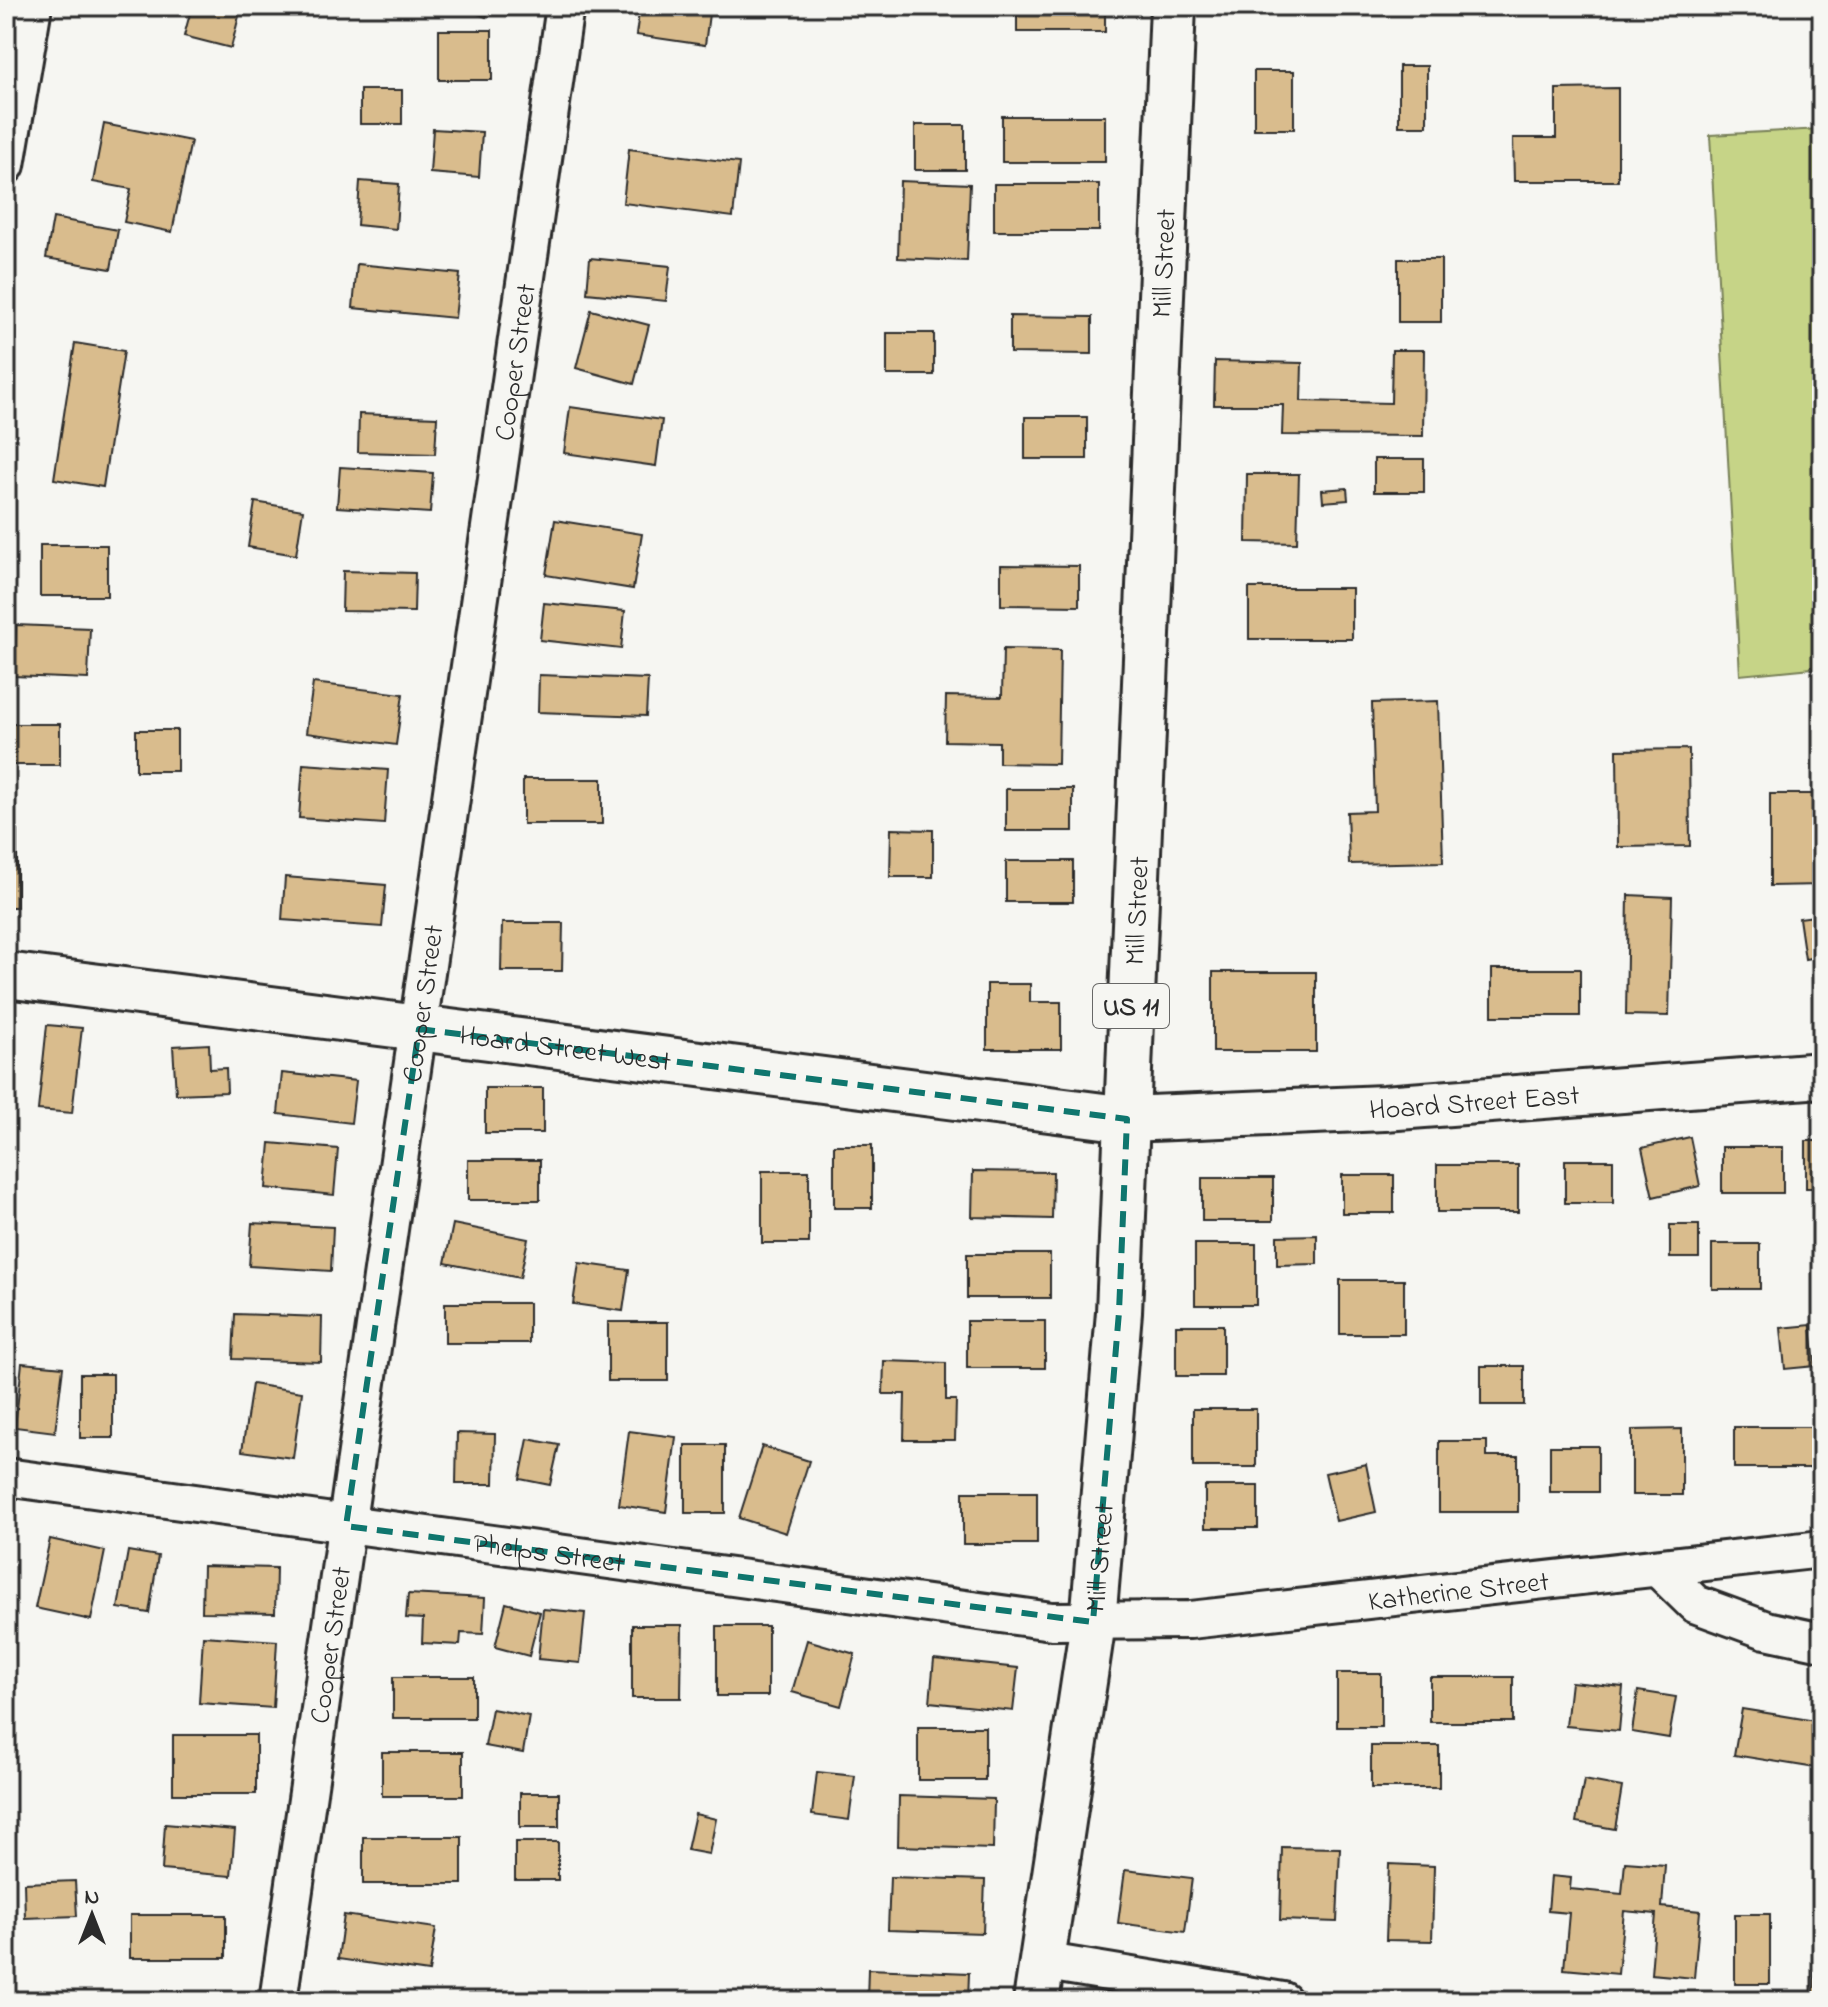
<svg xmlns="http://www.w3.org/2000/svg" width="1828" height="2007" font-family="'Indie Flower',sans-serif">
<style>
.green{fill:#c6d487;stroke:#788059;stroke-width:2}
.building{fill:#d9bc8d;stroke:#2b2b2b;stroke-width:2}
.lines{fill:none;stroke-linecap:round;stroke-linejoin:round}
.street-casing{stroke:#2b2b2b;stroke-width:42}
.secondary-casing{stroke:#2b2b2b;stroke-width:50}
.highway-casing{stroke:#2b2b2b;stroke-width:50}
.street{stroke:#f6f6f2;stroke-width:36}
.secondary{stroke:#f6f6f2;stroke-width:44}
.highway{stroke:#f6f6f2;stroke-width:44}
.marked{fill:none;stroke:#0f766e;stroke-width:6;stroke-dasharray:16 10;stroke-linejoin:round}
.labels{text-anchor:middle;stroke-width:6;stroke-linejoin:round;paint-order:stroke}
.shield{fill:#f6f6f2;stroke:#686867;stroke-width:2}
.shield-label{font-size:26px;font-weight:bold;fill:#2b2b2b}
.street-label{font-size:28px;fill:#2b2b2b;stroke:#f6f6f2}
</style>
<rect width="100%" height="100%" fill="#f6f6f2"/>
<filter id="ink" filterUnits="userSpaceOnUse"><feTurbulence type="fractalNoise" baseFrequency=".0125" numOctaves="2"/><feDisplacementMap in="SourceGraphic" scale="16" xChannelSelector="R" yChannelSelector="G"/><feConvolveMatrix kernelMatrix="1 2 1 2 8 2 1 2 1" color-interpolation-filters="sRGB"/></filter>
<g filter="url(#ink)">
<!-- green -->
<path class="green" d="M1822,129V667L1740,675L1710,135Z"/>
<!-- building -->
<g class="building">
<path d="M192,6L241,8L231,48L184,36Z"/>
<rect x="297" y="6" width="46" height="5"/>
<path d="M457,6H491L486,17Z"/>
<path d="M640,6H710L705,45L636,35Z"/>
<rect x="1017" y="6" width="88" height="26"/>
<rect x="439" y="30" width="53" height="50"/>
<rect x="1399" y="66" width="28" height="60"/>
<rect x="1254" y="71" width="40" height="58"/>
<path d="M1618,88V181H1514L1513,138H1556V89Z"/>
<rect x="360" y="90" width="42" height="34"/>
<rect x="1002" y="116" width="103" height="46"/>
<path d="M104,124L191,141L172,232L124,222L131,189L93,182Z"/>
<rect x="915" y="125" width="50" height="45"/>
<path d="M433,129L482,132L479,177L430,173Z"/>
<path d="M629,149L739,163L733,217L623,203Z"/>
<path d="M360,181L399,184L396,229L357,225Z"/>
<path d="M900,181L970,184L967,261L898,258Z"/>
<rect x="994" y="184" width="105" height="47"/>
<path d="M53,218L118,230L111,269L46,258Z"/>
<path d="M590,258L670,266L666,301L587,293Z"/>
<rect x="1398" y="259" width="43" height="63"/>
<path d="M357,264L460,274L455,318L353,308Z"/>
<path d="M591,310L649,325L634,384L576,368Z"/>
<path d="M1010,316L1092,317V354L1010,353Z"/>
<rect x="887" y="333" width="47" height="42"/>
<path d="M75,343L124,351L103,487L54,479Z"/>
<path d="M1392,350H1424L1423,436L1282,435L1283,405H1214L1215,361L1302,363L1301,401L1391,403Z"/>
<path d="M570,407L662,420L656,466L564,453Z"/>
<path d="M359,414L437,417L435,454L358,452Z"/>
<rect x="1025" y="417" width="62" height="42"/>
<rect x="1374" y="459" width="50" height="33"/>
<path d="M340,467L433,473L430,513L337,507Z"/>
<path d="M1247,474H1299L1297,543L1246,542Z"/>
<path d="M1347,488L1348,500L1323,502L1322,490Z"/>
<path d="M255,502L303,510L296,555L248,547Z"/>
<path d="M555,520L642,534L633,589L546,575Z"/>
<rect x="40" y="545" width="67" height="51"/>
<path d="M1001,565L1079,566V606L1001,605Z"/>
<path d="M343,571L415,573L414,612L342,611Z"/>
<rect x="1249" y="588" width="103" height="51"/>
<path d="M544,603L625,611L621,649L540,640Z"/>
<path d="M16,625L90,628L88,679L13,676Z"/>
<path d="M1003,649L1060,650L1058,764L999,763V742L945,741L946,696L1002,697Z"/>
<path d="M539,675L648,679L646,716L538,712Z"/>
<path d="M313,683L403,694L396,745L306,733Z"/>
<path d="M1438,701L1443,862L1349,864L1347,812L1375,811L1372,703Z"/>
<rect x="6" y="724" width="54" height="41"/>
<rect x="136" y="730" width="41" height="41"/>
<path d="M1689,749L1690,846L1618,847L1617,750Z"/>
<path d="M303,764L388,770L384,824L299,818Z"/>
<rect x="523" y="779" width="79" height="45"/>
<rect x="1006" y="789" width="67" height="42"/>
<path d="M1770,794H1822V885L1770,886Z"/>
<path d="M891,829L933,830V877H890Z"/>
<rect x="6" y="831" width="11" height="76"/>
<rect x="1006" y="861" width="67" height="41"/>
<path d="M285,877L386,885L382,927L282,920Z"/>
<path d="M1628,895L1672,897L1669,1016L1626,1015Z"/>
<path d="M1822,915V956L1805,959L1799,918Z"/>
<path d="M502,923H563L562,971H501Z"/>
<rect x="1492" y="969" width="88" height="47"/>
<rect x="1213" y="972" width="103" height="80"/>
<path d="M987,984H1030V1002H1061V1049H987Z"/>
<path d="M47,1025L82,1028L72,1113L38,1110Z"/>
<path d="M209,1044L210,1069L226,1068L227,1092L176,1094L173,1046Z"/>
<path d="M282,1073L356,1081L351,1123L278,1114Z"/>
<rect x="485" y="1088" width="58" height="45"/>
<path d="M1690,1137L1700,1186L1653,1197L1642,1148Z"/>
<rect x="1806" y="1141" width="16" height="47"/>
<path d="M270,1143L338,1149L334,1195L266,1188Z"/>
<rect x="834" y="1145" width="38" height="63"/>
<rect x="1722" y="1147" width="61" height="46"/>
<rect x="468" y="1160" width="72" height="40"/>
<rect x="1565" y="1160" width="48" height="43"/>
<rect x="1437" y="1165" width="81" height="47"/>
<rect x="762" y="1171" width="47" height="72"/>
<path d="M973,1171L1053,1172L1052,1219L972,1217Z"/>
<rect x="1342" y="1175" width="52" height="38"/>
<rect x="1202" y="1178" width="71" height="43"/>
<path d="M252,1223L333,1227L331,1271L249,1266Z"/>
<path d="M453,1224L528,1239L520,1278L445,1263Z"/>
<rect x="1670" y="1225" width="29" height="33"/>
<path d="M1317,1235V1264L1277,1265V1236Z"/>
<rect x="1195" y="1244" width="61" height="61"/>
<rect x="1712" y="1244" width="48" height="45"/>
<rect x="967" y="1254" width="83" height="44"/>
<path d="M579,1263L629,1270L623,1311L573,1304Z"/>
<rect x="1340" y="1280" width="64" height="54"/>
<rect x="445" y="1303" width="84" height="40"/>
<path d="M235,1314L322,1317L321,1362L233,1359Z"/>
<rect x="967" y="1321" width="78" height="47"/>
<rect x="608" y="1322" width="60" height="59"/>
<rect x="1176" y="1325" width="47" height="51"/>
<path d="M1811,1325L1815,1366L1785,1369L1781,1328Z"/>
<path d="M884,1361L946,1363V1400H956L955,1440H904L905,1394H883Z"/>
<path d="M22,1363L63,1367L55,1432L15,1427Z"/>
<rect x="1481" y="1366" width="43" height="39"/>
<rect x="80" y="1374" width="33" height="64"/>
<path d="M252,1384L302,1392L293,1458L242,1451Z"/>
<rect x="1193" y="1409" width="63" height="58"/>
<rect x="1734" y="1427" width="81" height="41"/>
<path d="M1682,1429V1495H1632V1430Z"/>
<path d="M629,1431L676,1437L666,1512L619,1505Z"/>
<path d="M457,1433L495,1434L494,1484H456Z"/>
<path d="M528,1439L559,1445L550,1485L520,1479Z"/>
<path d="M1439,1441H1487V1456H1518V1512H1439Z"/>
<rect x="685" y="1445" width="40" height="68"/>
<path d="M762,1446L809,1461L786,1533L739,1518Z"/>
<rect x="1550" y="1446" width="48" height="46"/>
<path d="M1366,1464L1376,1512L1336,1521L1325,1473Z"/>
<rect x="1205" y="1486" width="53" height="42"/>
<rect x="963" y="1492" width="74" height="52"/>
<path d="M50,1539L105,1551L91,1620L35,1608Z"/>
<path d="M128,1551L158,1556L149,1613L118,1608Z"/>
<path d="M203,1566L276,1568L275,1613L202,1612Z"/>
<path d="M408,1594L485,1598L483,1634L461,1633L460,1645L422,1643L423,1619L406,1618Z"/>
<path d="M506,1603L540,1612L529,1656L495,1647Z"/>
<path d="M543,1609L585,1613L580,1663L538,1659Z"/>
<path d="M632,1625H682L681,1698H632Z"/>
<rect x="717" y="1626" width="51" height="70"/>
<path d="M203,1636L277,1641L273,1708L199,1703Z"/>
<path d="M807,1640L855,1654L841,1706L792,1692Z"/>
<path d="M934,1659L1018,1668L1013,1711L930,1702Z"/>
<rect x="1337" y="1673" width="44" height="54"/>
<rect x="393" y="1677" width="81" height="41"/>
<rect x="1430" y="1677" width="83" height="45"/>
<path d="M1571,1682L1623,1687L1619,1731L1566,1726Z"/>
<path d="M1638,1691L1676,1697L1669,1738L1632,1732Z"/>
<path d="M492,1709L529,1716L523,1753L485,1746Z"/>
<path d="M1742,1709L1822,1722V1769L1734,1755Z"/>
<rect x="918" y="1727" width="67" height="53"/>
<rect x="173" y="1735" width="83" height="59"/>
<rect x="1371" y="1746" width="68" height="42"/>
<rect x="382" y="1752" width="81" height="44"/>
<path d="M817,1772L855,1776L849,1820L812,1815Z"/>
<path d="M1584,1780L1622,1787L1615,1829L1576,1822Z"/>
<rect x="520" y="1793" width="39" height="34"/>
<path d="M899,1796L994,1799L993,1849L898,1846Z"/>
<path d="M695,1814L716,1819L709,1854L687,1850Z"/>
<path d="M165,1824L235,1830L231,1876L162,1870Z"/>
<rect x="363" y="1837" width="99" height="47"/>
<rect x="515" y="1842" width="43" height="38"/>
<path d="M1282,1847L1340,1848L1337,1922L1280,1920Z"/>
<path d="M1625,1862L1665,1865L1662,1907L1700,1911L1694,1978L1651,1974L1656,1914L1624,1911L1618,1974L1564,1969L1569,1913L1548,1911L1551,1876L1571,1878L1570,1889L1622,1894Z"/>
<path d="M1389,1864L1434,1866L1432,1941L1386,1940Z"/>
<path d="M1125,1870L1192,1878L1185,1932L1118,1923Z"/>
<path d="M890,1877L985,1880L983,1933L888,1930Z"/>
<path d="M75,1881L77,1916L25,1918L24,1883Z"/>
<rect x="1735" y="1914" width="35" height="70"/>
<rect x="130" y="1915" width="96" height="43"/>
<path d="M344,1915L436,1928L429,1972L338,1959Z"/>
<rect x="1814" y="1924" width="8" height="77"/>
<path d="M868,1969L969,1973L968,2001H867Z"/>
<path d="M124,1995L209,2001H124Z"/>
</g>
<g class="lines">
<!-- street casing -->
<g class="street-casing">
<g id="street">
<path d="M6,165L33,6"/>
<path id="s1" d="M6,1477L1052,1621L1190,1620L1822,1549"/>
<path d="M1659,1569L1695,1604L1766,1630L1822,1642"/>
<path d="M1041,1961L1283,2001"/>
<path id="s2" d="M278,2001L565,6"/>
</g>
</g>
<!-- secondary casing -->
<g class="secondary-casing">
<g id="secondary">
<path id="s3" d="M6,975L1127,1119L1384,1108L1822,1075"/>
</g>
</g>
<!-- highway casing -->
<g class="highway-casing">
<g id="highway">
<path id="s4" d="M1036,2001L1093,1622L1119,1312L1173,6"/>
</g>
</g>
<!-- street -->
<use href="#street" class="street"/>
<!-- secondary -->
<use href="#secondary" class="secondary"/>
<!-- highway -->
<use href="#highway" class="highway"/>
</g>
</g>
<!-- marked area -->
<path class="marked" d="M419,1029L1127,1119L1119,1312L1093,1622L346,1526Z"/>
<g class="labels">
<!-- shield labels -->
<rect class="shield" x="1093" y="984" width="76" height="44" rx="6"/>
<g class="shield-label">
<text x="1131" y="1015">US 11</text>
</g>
<!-- street labels -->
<g class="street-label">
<text dy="10" stroke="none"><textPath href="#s4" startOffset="1744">Mill Street</textPath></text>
<text dy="10" stroke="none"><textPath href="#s2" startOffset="1656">Cooper Street</textPath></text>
<text dy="10" stroke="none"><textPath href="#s4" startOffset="1096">Mill Street</textPath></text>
<text dy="10" stroke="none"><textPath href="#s2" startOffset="1008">Cooper Street</textPath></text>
<text dy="10" stroke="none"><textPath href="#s3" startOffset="564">Hoard Street West</textPath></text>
<text dy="10" stroke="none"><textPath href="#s3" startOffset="1478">Hoard Street East</textPath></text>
<text dy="10" stroke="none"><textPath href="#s1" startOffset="548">Phelps Street</textPath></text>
<text dy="10" stroke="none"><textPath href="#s4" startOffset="448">Mill Street</textPath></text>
<text dy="10" stroke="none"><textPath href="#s1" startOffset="1464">Katherine Street</textPath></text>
<text dy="10" stroke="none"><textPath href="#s2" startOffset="360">Cooper Street</textPath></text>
</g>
</g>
<!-- margin -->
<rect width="1828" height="2007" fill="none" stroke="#f6f6f2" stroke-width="32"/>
<rect x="16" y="16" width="1796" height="1975" fill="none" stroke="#2b2b2b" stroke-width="3" filter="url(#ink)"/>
<!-- north arrow -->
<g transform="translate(92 1915)" stroke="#f6f6f2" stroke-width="6" paint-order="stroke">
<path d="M0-6L14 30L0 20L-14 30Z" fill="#2b2b2b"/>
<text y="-12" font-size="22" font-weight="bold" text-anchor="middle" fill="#2b2b2b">N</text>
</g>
</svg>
